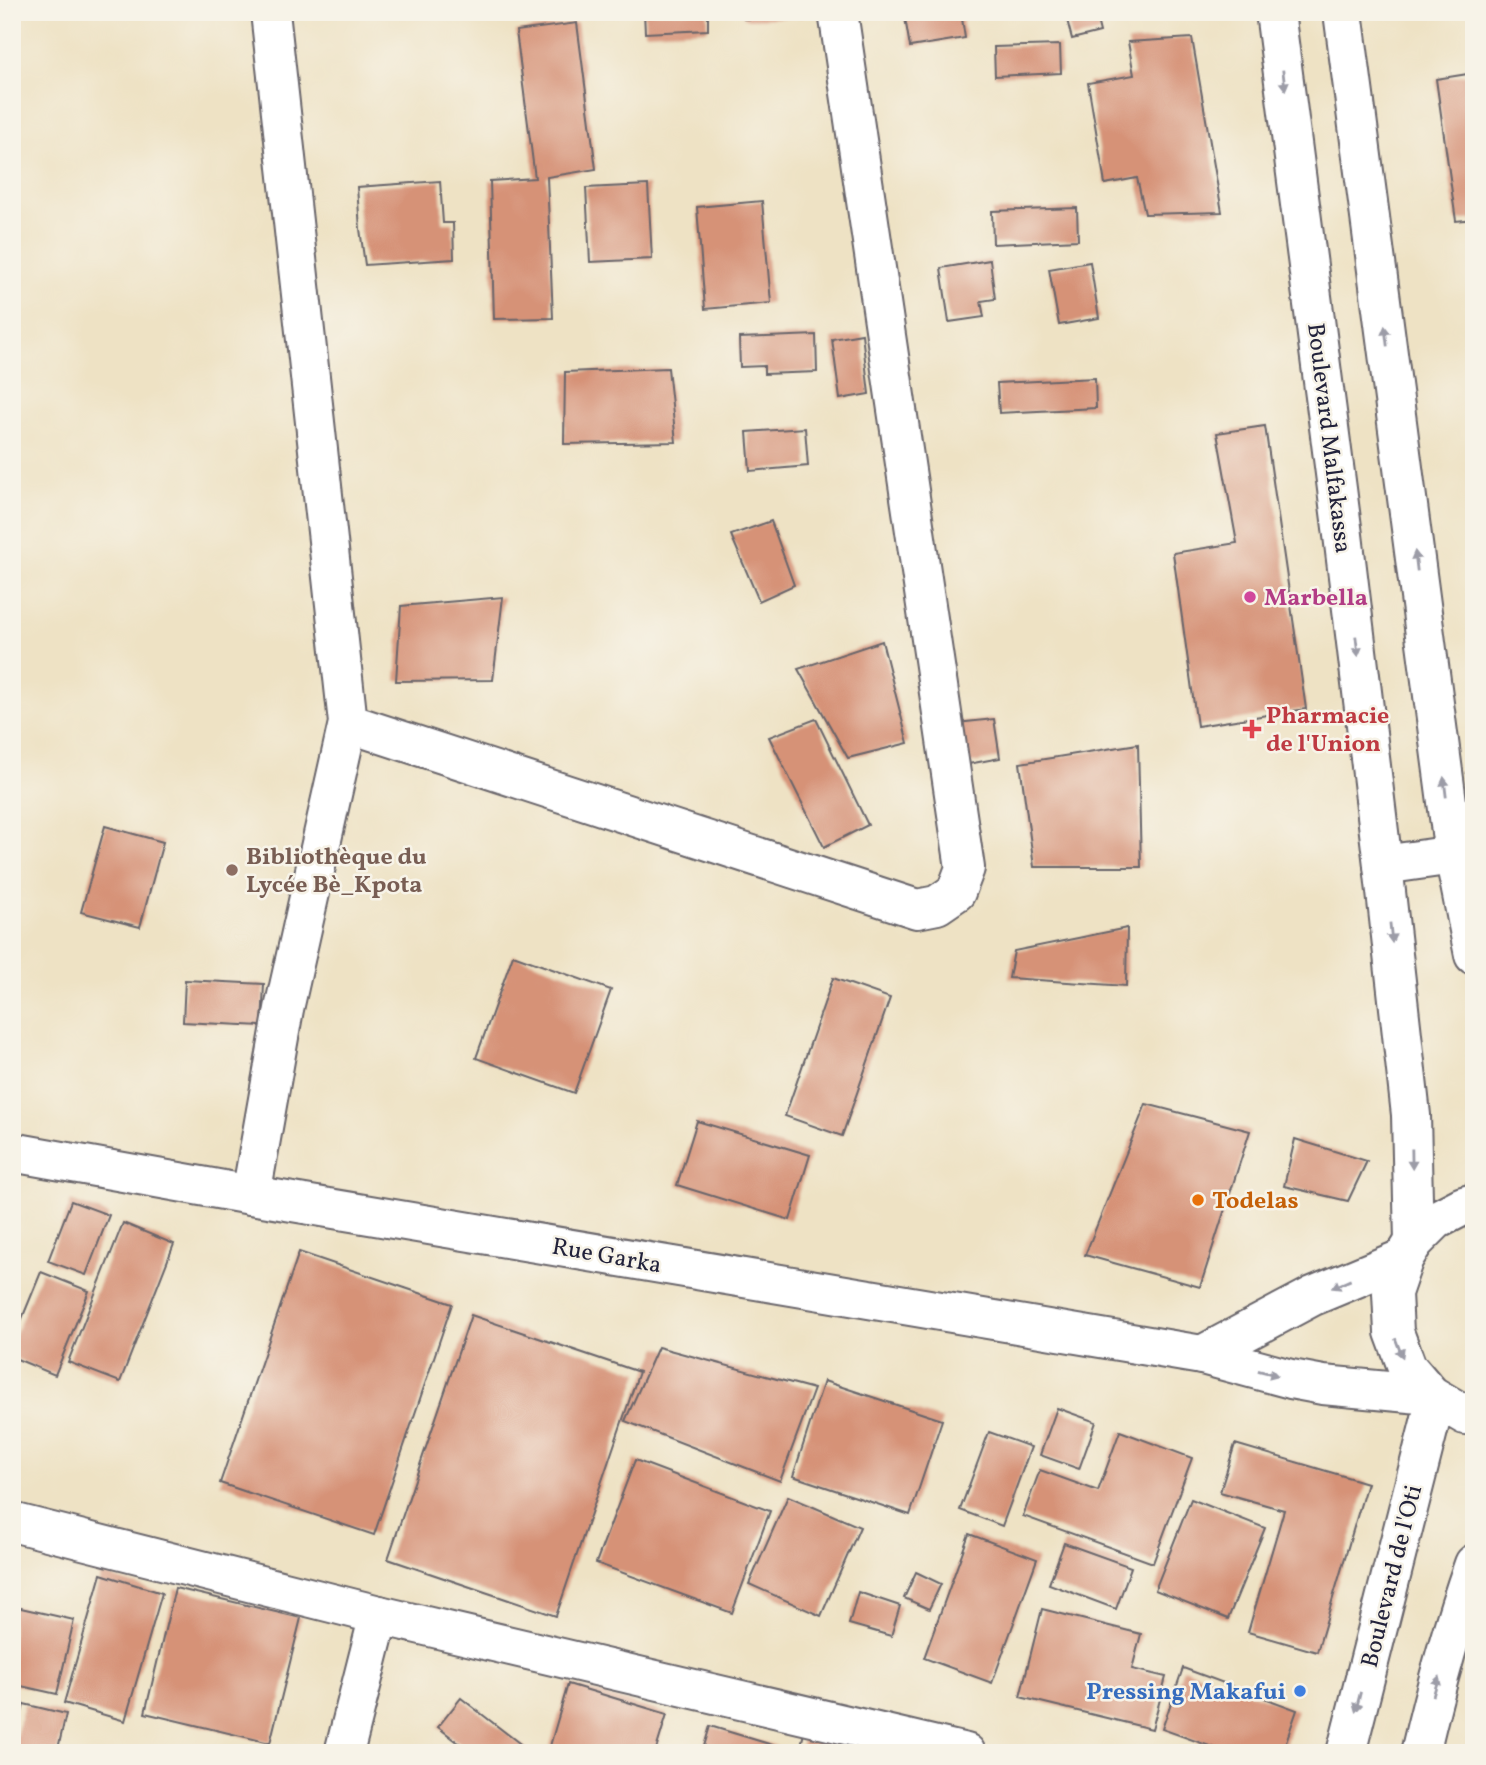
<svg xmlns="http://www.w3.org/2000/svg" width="1486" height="1765" font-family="Vollkorn,serif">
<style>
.building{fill:#d69277}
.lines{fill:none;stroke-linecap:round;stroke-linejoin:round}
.street-casing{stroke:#69656b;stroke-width:42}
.secondary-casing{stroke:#69656b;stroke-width:42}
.street{stroke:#fff;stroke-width:38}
.secondary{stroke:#fff;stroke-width:38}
.oneway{fill:#9c9ca7}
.hotel-dot{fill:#d1479c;stroke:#f7f3e8;stroke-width:2.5}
.health-dot{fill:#e0444e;stroke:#f7f3e8;stroke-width:2.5}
.education-dot{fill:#8d6e63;stroke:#f7f3e8;stroke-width:2.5}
.food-dot{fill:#e8710a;stroke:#f7f3e8;stroke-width:2.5}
.shop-dot{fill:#3f7fe0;stroke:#f7f3e8;stroke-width:2.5}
.labels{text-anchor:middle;stroke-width:5;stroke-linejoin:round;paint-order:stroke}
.street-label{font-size:24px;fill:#22223b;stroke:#f7f3e8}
.hotel-label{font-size:24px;font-weight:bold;fill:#b23c85;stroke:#f7f3e8;text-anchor:start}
.health-label{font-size:24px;font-weight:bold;fill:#be3a42;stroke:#f7f3e8;text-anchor:start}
.education-label{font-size:24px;font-weight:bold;fill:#785e54;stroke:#f7f3e8;text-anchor:start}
.food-label{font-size:24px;font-weight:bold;fill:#c56008;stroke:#f7f3e8;text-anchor:start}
.shop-label{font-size:24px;font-weight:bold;fill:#366cbe;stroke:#f7f3e8;text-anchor:end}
</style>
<rect width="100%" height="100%" fill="#f7f3e8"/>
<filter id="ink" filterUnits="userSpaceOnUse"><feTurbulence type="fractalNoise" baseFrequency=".0143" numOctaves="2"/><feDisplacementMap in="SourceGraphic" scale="14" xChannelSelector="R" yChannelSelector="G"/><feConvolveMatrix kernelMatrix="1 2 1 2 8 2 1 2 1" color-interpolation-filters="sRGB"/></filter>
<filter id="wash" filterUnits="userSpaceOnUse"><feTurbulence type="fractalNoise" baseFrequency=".00686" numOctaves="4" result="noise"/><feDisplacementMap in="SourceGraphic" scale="28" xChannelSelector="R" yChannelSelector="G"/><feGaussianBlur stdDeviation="1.57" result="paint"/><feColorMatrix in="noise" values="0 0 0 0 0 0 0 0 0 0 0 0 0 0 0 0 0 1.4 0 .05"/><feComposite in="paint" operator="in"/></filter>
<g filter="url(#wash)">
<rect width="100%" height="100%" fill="#eee2c4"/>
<g id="blocks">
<!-- building -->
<g class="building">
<path d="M644,12H708V30L645,33Z"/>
<path d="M743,12H802V17L744,19Z"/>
<path d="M904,12H961L965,38L910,47Z"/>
<path d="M1065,12H1095L1100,32L1072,39Z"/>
<path d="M577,23L596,169L547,177L553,318L494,319L490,181L535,178L516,31Z"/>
<path d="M1192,38L1222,212L1145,214L1137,178L1105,184L1088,83L1134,75L1128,42Z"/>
<path d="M1060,45L1061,73L995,76L994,47Z"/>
<path d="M1474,73V219L1456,221L1436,79Z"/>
<path d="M440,181L443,223H453L454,259L365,265L360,229L357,187Z"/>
<path d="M648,185L652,259L590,262L586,188Z"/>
<path d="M762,201L771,303L705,309L697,207Z"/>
<path d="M1077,208L1078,240L993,244L992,211Z"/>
<path d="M990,260L995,299L981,301L984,317L949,322L941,268Z"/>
<path d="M1090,262L1099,318L1059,325L1049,269Z"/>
<path d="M862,334L869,394L840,399L832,339Z"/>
<path d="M816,335L817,372L764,374V366L740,367L739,338Z"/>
<path d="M668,368L676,442L564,444L565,372Z"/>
<path d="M1095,378L1096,408L999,413L997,383Z"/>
<path d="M1265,426L1306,709L1197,726L1173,553L1237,543L1217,433Z"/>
<path d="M805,428L808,466L750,471L747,432Z"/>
<path d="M771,521L794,585L759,601L731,535Z"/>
<path d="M503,597L493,680L396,681L401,606Z"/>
<path d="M882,641L908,743L848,758L798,669Z"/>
<path d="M816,719L868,825L824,847L769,737Z"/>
<path d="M994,719L1000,758L963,765L957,723Z"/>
<path d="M1138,744L1141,867H1034L1020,763Z"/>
<path d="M105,826L163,842L140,927L81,912Z"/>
<path d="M1127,928L1126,986L1009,978L1014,951Z"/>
<path d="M513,955L611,990L574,1093L476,1058Z"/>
<path d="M833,978L890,998L842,1136L785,1116Z"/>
<path d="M185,980L264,984L262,1026L183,1022Z"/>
<path d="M1146,1104L1250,1131L1200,1287L1085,1255Z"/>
<path d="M697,1121L810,1155L790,1220L677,1185Z"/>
<path d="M1295,1139L1367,1161L1348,1201L1284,1186Z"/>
<path d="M71,1201L109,1215L86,1275L48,1261Z"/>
<path d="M123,1223L174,1244L120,1382L68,1362Z"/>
<path d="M299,1252L452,1304L374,1535L220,1483Z"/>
<path d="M41,1272L89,1291L55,1375L12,1357V1343Z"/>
<path d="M471,1315L639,1372L556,1616L388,1559Z"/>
<path d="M658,1347L814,1389L780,1481L625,1421Z"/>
<path d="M824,1381L942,1420L910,1515L793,1476Z"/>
<path d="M1057,1408L1096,1422L1079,1469L1040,1455Z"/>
<path d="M1120,1431L1192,1458L1153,1563L1023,1516L1040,1470L1098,1491Z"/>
<path d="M989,1432L1031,1447L1002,1526L960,1510Z"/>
<path d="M1235,1444L1367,1483L1317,1652L1248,1632L1284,1510L1220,1492Z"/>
<path d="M635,1460L770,1511L732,1613L596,1563Z"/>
<path d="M788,1496L860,1527L821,1616L749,1584Z"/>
<path d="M1191,1499L1265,1528L1228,1619L1155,1590Z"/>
<path d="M969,1534L1037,1559L992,1683L924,1658Z"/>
<path d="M1064,1543L1131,1567L1116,1609L1049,1584Z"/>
<path d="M916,1572L941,1584L929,1609L904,1598Z"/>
<path d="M101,1574L162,1593L125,1721L64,1703Z"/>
<path d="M175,1588L301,1618L270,1743L145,1713Z"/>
<path d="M858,1592L900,1606L891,1636L849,1624Z"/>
<path d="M12,1606L74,1620L57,1694L12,1684Z"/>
<path d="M1042,1609L1141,1634L1132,1669L1166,1677L1152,1729L1020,1697Z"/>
<path d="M1183,1668L1297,1710L1282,1753H1229L1162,1729Z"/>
<path d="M568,1684L667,1714L655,1753H572L550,1746Z"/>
<path d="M461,1698L532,1753H472L438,1727Z"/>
<path d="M24,1704L66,1714L57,1753H12Z"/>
<path d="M710,1726L779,1747L777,1753H702Z"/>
<path d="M805,1729L869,1745L867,1753H799Z"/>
</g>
</g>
</g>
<g filter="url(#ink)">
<use href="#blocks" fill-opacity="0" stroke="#69656b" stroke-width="2"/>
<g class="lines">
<!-- street casing -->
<g class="street-casing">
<g id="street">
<path d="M348,723L917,909L937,905L956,892L965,868L838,12"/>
<path d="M12,1152L251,1195L1202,1355L1291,1379L1323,1385L1431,1395"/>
<path d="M251,1195L284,1009L348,723L270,12"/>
<path d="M1202,1355L1313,1296L1404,1258"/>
<path d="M12,1522L379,1615L966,1753"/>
<path d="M344,1753L379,1615"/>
</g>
</g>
<!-- secondary casing -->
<g class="secondary-casing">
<g id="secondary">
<path d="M1275,12L1343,535L1383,865L1411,1115L1414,1242"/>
<path d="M1343,12L1454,855L1474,955"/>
<path d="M1383,865L1454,855"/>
<path d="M1474,1203L1463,1206L1436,1220L1414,1242L1404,1258L1392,1293L1394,1332L1407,1367L1431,1395L1465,1415L1474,1416"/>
<path d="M1346,1753L1436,1399"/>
<path d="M1420,1753C1435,1689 1452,1626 1474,1564"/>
</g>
</g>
<!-- street -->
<use href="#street" class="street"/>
<!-- secondary -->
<use href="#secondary" class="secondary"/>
</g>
<!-- one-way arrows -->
<defs><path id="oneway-solid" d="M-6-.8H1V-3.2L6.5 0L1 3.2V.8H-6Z" transform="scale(1.75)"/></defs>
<g class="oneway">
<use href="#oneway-solid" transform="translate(1284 80) rotate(83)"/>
<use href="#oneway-solid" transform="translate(1386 336) rotate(-97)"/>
<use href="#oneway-solid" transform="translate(1416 561) rotate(-97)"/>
<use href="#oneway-solid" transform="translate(1357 646) rotate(83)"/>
<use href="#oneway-solid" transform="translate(1445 787) rotate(-97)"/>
<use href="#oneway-solid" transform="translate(1391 933) rotate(84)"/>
<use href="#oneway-solid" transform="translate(1412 1159) rotate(89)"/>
<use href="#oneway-solid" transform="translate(1341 1284) rotate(157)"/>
<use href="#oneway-solid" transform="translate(1399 1348) rotate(69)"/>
<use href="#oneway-solid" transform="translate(1268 1373) rotate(15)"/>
<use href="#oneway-solid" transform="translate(1436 1686) rotate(-74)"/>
<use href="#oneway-solid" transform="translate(1358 1702) rotate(104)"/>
</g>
</g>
<!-- markers -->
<circle class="hotel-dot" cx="1250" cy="597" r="7"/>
<path class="health-dot" d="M1248.5 718.5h7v7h7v7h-7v7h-7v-7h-7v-7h7z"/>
<circle class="education-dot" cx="232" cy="870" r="7"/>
<circle class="food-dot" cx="1198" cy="1200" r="7"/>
<circle class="shop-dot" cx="1300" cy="1691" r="7"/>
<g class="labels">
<!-- street labels -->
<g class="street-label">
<text transform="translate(1330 438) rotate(83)" y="8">Boulevard Malfakassa</text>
<text transform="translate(607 1255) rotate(10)" y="8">Rue Garka</text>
<text transform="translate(1391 1576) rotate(-76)" y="8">Boulevard de l'Oti</text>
</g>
<!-- hotel labels -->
<g class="hotel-label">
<text x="1264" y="605">Marbella</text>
</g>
<!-- health labels -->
<g class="health-label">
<text x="1266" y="723">Pharmacie<tspan x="1266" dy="28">de l'Union</tspan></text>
</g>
<!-- education labels -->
<g class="education-label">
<text x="246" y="864">Bibliothèque du<tspan x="246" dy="28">Lycée Bè_Kpota</tspan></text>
</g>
<!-- food labels -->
<g class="food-label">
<text x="1212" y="1208">Todelas</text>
</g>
<!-- shop labels -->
<g class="shop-label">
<text x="1286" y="1699">Pressing Makafui</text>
</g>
</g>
<!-- margin -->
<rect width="1486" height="1765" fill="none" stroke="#f7f3e8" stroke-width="42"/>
</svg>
